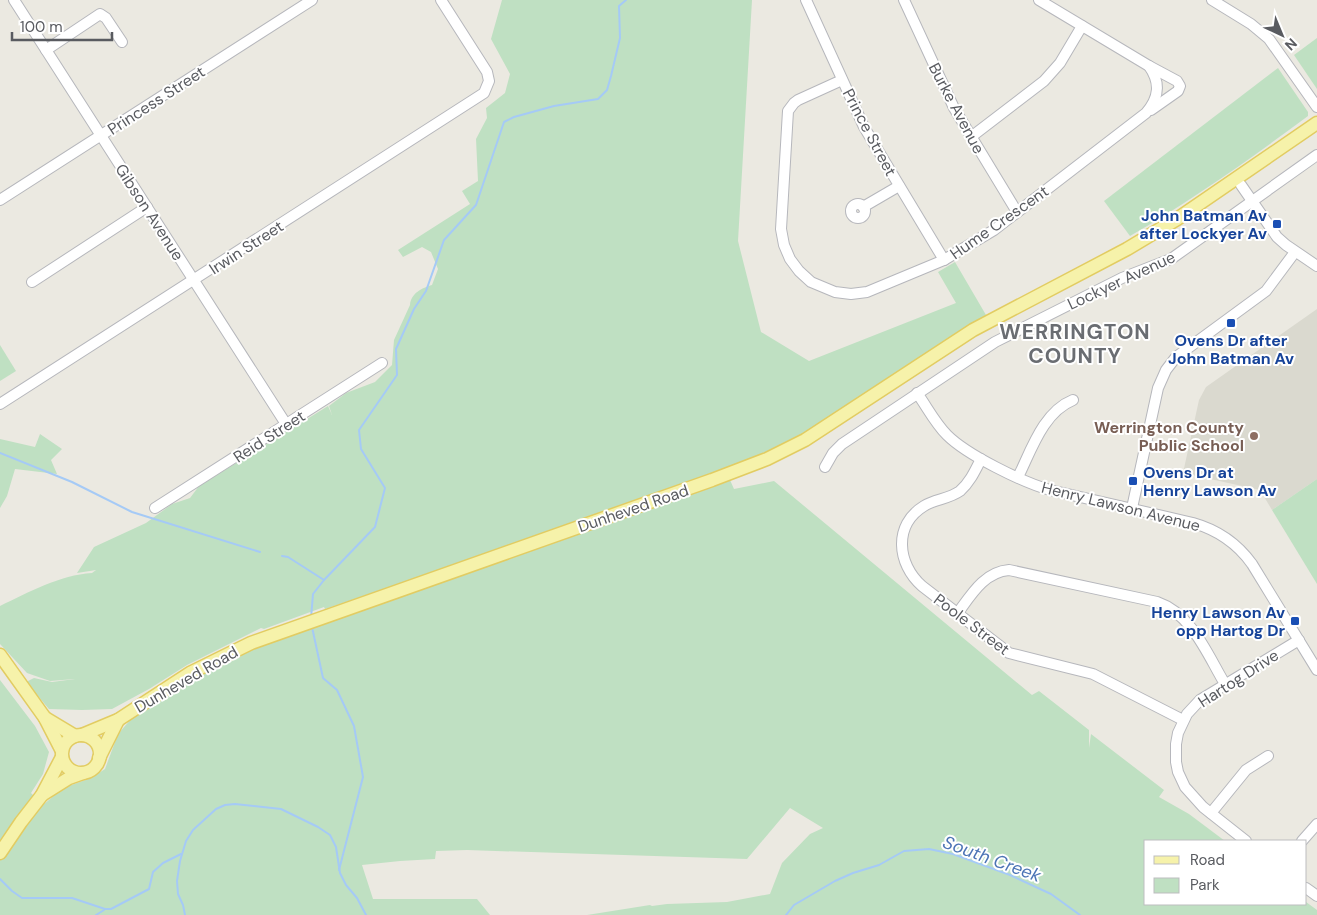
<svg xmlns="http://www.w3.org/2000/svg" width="1317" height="915" font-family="'DM Sans',sans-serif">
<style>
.education{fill:#dad9cf}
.green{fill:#bfe0c2}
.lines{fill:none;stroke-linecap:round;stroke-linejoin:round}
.stream{stroke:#a5caf6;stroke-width:2}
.minor-casing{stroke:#b6b7bc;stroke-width:12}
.major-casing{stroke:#e2cc62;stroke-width:15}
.minor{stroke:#fff;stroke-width:10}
.major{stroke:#f6f2aa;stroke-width:12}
.transit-dot{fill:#1a4fb4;stroke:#fff;stroke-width:2}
.education-dot{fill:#8d6e63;stroke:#fff;stroke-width:2}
.labels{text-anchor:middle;stroke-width:4;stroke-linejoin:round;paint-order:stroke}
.street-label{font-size:16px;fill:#595b60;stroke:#fff}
.transit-label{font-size:16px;font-weight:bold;fill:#164399;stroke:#fff;text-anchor:end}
.education-label{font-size:16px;font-weight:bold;fill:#785e54;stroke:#fff;text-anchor:end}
.water-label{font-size:18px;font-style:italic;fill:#4c74b5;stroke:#fff}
.district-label{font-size:21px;font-weight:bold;letter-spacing:1px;fill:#6a6d72;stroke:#fff}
</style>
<rect width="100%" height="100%" fill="#ebe9e1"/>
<!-- education -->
<path class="education" d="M1317,309V479L1272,510L1260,490L1183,473L1199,400L1206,387Z"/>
<!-- green -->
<g class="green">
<path d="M502,0H752L738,241L761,332L809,361L956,303L938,272L955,262L986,315L793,441L739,465L526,541L325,609L324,607L264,629L261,628L187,665L149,689L112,709L82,710L49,709L26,682L34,678L52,682L75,679L50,681L27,673L0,644V606C29,592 60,575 92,573L96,570L77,573L94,547L146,523L172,504L190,498L199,486L328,406L332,415L329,406L346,393L375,382L392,365L394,340L410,305C411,293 422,288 432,285L438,269L431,252L422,247L403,257L398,250L470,204L462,191L478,181L476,139L487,118L486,108L505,93L510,74L491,39Z"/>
<path d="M1317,38V89L1294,55Z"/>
<path d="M1278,68L1308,112V116C1250,159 1192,200 1130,236L1104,201Z"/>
<path d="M0,345L16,371L0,381Z"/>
<path d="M40,434L62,449L51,460L57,474L15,469L7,496L0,508V439L35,447Z"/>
<path d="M1317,479V584L1272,510Z"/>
<path d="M730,480L734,489L774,481L1032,695L1039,691L1089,730V748L1091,734L1164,790L1159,797L1189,814L1225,841H1146V904H1306V902L1317,910V915H587L650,905L652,906L667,904L727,902L770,894L782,863L810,834L823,828L790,808L747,859L467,850L436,851L435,859L400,861L362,865L373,899H477L490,915H0V680L35,726L49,752L43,774L31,793L43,805L63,788L91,778L105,769L118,734L132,718L194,679L260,645L326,619L477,570L478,569Z"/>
</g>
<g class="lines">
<!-- stream -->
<g class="stream">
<path d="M0,453L72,482L132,512L260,552"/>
<path d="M282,556L288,557L324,580"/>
<path d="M311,618L313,594L324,580L375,527L385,488L361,449L359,430L397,375L396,349L414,309L426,291L444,240L476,205L504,122L514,117L554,106L598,99L607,90L611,76L620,38L619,6L626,0"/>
<path d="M312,627L323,678L337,690L354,726L363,777L339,870"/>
<path d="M0,879L12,891L22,898H72L105,909H111L149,889L153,872L163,863L181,854"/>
<path d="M96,915L104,910"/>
<path d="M185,915L183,905L178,894L177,881L180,861L186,841L193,830L216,809L225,805L235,804L281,809L318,827L330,835L336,847L340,873L346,885L357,898L366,915"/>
<path d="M786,915L794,905L835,881L853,873L879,865L904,851L929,849L953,854L1010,875L1051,894L1080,915"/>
</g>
<!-- minor casing -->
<g class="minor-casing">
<g id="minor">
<path d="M14,0L286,424"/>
<path d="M806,0L864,127L944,260"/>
<path d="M904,0L954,108L1017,212"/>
<path d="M1212,0L1251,24L1269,39L1317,107"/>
<path d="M46,50L100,14L106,18L122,42"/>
<path d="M1149,66L1177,81L1180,86L1178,91L1151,110"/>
<path d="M842,80L798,100L794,103L788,111L781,229L784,245L790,259L799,271L811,282L835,292L851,294L867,292L944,260L994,230L1146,113C1159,98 1161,83 1149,66L1039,0"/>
<path d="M971,137L1044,81L1060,63L1082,26"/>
<path d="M1241,185L1277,237L1286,245L1317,266"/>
<path d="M0,200L312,0"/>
<circle cx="858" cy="211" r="7"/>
<path d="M863,207L899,186"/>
<path d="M32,282L147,207"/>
<path d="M917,393C927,407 935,423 947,435C967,455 1022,482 1050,490L1193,523C1218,530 1237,543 1252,564L1317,670"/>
<path d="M0,404L484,93L489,81L487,72L441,0"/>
<path d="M981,459C975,471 970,482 960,491C949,499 935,499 924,506C893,525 897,564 922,586L1009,653L1093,674L1183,720"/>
<path d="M825,467L833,453L842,444L995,342L1122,278L1171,259L1317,155"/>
<path d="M1018,477C1031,451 1043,412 1073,400"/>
<path d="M155,508L382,363"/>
<path d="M1132,508L1158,388L1166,370L1176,357L1266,291L1295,252"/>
<path d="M957,614C971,595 984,572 1009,570L1157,602C1192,614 1207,654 1225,684"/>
<path d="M1211,813L1246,770L1268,756"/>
<path d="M1246,841L1203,807L1185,787L1178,772L1176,762V744L1178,733L1187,714L1200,700L1299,640"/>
<path d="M1302,841L1317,824"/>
<path d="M1306,888L1317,896"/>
</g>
</g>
<!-- major casing -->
<g class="major-casing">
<g id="major">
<path d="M0,655L45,718L62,751"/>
<path d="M45,718L75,736"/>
<path d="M82,735L118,720L190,673L251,643L712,480L767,459L805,440L973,330L1127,249L1177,219L1317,123"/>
<circle cx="81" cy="754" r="19"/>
<path d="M99,758L118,720"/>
<path d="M42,795L69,778L83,773"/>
<path d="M0,853L21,822L42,795L62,757"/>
</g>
</g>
<!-- minor -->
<use href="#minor" class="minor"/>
<!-- major -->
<use href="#major" class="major"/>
</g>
<!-- markers -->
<g class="transit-dot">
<rect x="1272" y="219" width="10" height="10" rx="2.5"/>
<rect x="1226" y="318" width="10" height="10" rx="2.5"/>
<rect x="1128" y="476" width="10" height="10" rx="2.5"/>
<rect x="1290" y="616" width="10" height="10" rx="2.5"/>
</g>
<circle class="education-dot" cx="1254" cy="436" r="5"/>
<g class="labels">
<!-- street labels -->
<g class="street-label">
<text transform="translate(156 100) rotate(-33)" y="6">Princess Street</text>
<text transform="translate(957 108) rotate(62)" y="6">Burke Avenue</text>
<text transform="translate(870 132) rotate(62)" y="6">Prince Street</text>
<text transform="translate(150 212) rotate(57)" y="6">Gibson Avenue</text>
<text transform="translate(999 222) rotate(-35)" y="6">Hume Crescent</text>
<text transform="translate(246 247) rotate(-33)" y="6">Irwin Street</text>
<text transform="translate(1121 280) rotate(-25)" y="6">Lockyer Avenue</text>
<text transform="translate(269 436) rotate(-33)" y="6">Reid Street</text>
<text transform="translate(1121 506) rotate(14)" y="6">Henry Lawson Avenue</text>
<text transform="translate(633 508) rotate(-19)" y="6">Dunheved Road</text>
<text transform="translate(972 624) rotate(37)" y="6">Poole Street</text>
<text transform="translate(1238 678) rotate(-33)" y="6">Hartog Drive</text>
<text transform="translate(186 679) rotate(-30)" y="6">Dunheved Road</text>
</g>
<!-- transit labels -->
<g class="transit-label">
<text x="1267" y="221">John Batman Av<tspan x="1267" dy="18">after Lockyer Av</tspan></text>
<text x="1231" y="346" text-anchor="middle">Ovens Dr after<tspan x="1231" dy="18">John Batman Av</tspan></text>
<text x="1143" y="478" text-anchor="start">Ovens Dr at<tspan x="1143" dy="18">Henry Lawson Av</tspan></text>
<text x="1285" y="618">Henry Lawson Av<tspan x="1285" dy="18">opp Hartog Dr</tspan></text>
</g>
<!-- education labels -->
<g class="education-label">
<text x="1244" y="433">Werrington County<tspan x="1244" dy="18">Public School</tspan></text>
</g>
<!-- water labels -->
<g class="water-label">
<text transform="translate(992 859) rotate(20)" y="6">South Creek</text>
</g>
<!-- district labels -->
<g class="district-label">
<text x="1075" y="339">WERRINGTON<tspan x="1075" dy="24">COUNTY</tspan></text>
</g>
</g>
<!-- legend -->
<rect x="1144" y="840" width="162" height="65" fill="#ffffff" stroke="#bdbdbf"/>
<rect x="1154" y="856" width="25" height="8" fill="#f6f2aa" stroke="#bdbdbf"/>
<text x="1190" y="865" font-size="15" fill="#595b60">Road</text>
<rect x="1154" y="878" width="25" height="15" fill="#bfe0c2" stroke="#bdbdbf"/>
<text x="1190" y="890" font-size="15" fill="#595b60">Park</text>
<!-- north arrow -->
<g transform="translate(1282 35) rotate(136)" stroke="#ffffff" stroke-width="4" paint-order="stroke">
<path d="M0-4L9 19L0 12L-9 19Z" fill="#595b60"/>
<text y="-8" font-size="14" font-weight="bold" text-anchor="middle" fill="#595b60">N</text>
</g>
<!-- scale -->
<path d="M12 32v8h100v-8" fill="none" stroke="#595b60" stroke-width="2.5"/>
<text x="20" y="32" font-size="15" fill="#595b60" stroke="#ffffff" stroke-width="4" paint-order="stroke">100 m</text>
</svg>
